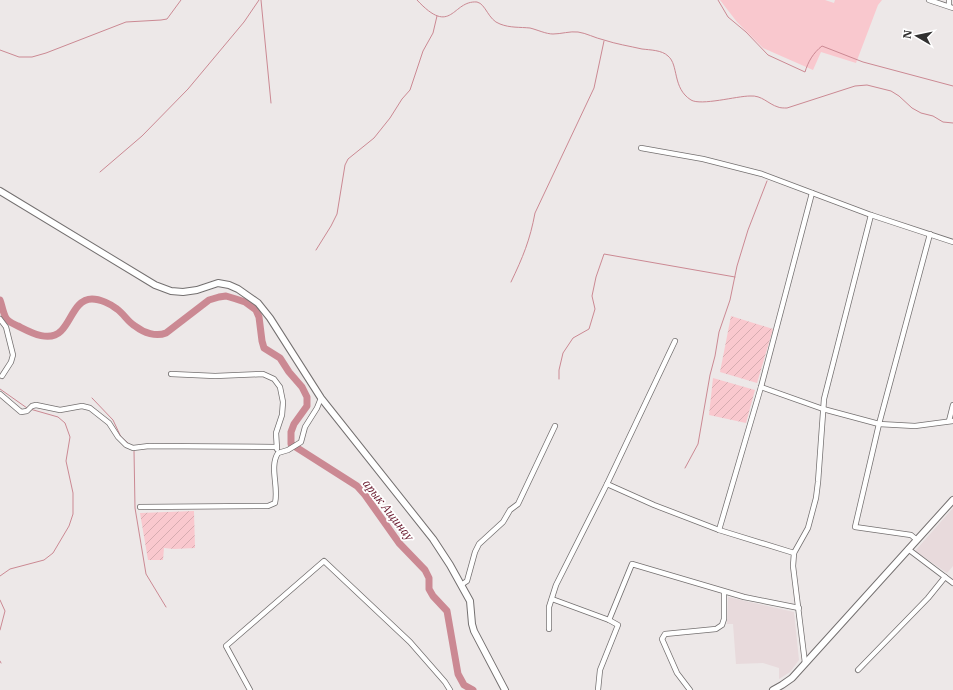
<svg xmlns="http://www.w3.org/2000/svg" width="953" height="690" font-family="'IBM Plex Serif',serif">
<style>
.built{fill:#e8dadc}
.green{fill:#f9c8ce}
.garden{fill:url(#garden-furrows)}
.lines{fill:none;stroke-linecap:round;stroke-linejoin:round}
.stream{stroke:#cb8993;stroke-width:1}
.river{stroke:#cb8993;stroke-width:7}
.street-casing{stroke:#747070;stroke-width:6}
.secondary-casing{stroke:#747070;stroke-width:8}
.street{stroke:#fff;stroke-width:4.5}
.secondary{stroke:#fff;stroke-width:6}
.labels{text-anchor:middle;stroke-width:3.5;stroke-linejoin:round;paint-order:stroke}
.water-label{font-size:12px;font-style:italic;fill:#691a2e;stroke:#fff}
</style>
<defs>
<pattern id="garden-furrows" width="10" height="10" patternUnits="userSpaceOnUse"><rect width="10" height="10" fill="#f9c8ce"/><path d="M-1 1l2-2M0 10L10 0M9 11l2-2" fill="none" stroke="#d6acb1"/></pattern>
</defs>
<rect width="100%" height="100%" fill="#ede8e8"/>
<!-- built -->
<g class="built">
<path d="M953,508V566L947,573L915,551Z"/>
<path d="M728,597L794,612L799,660L790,672L779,679V668L763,663L736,664L733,624H727Z"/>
</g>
<!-- green -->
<path class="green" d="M720,0H825L834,3L835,0H882L878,5L856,63L821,52L813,70L763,48L737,22Z"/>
<!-- garden -->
<g class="garden">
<path d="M731,316L773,329L757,383L720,372Z"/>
<path d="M713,378L755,390L746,423L709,415Z"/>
<path d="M194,511L195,548L174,549L164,548L163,560H148L140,513Z"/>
</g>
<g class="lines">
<!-- stream -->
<g class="stream">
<path d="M261,0L271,103"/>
<path d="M417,0C452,38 452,0 477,2C486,4 488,20 500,24C510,28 520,27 530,28C538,30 546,34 553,34C561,34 570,31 578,32C586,33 595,38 604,40C616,44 629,46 642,49C650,50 662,50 668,56C679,65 672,88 691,100C701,106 737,96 750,96C762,95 768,104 778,107C780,108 784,108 787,108L855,86L867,85L891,91L899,96L912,108L921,113L933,116L943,122L953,123"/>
<path d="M718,0L728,17L746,32L768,55L805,72C808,62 813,53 822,46L863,62L953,86"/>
<path d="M0,50L19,57H32L46,53L126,22L161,20L167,19L181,0"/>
<path d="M100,172L142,136L188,89L244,22L259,0"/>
<path d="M316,250L331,226L337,214L345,165L348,159L374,138L390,118L402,99L410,90L423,51L433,33L437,16"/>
<path d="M511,282C523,257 530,240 535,213L594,88L604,41"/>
<path d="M559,379V370L563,353L573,338L589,329L595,309L592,296L596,277L604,254L735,277"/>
<path d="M0,389L27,408"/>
<path d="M92,398L113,420L121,437L129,444"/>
<path d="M134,450L135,508L146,574L166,607"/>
<path d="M685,468L698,444L710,375L715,356L719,332L730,300L737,266L748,230L767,181"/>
<path d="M0,576L10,569L44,560L53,553L69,526L73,514V493L66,461L70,437L65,423L58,417L30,409"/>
<path d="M0,600L5,611L0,630"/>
<path d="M0,661L1,663"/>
</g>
<!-- river -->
<path class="river" d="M0,300C2,305 3,313 6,318C8,322 14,324 18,326C30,332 49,343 61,331C71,322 75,299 92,299C100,299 111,304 117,309C124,314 128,322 135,326C144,333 156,337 166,333L209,300L219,297L226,296L236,299L245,302L256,310L259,317L262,341L264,348L280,358L289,372L302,387L307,397V406L294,424L291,432V444L357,486L365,495L399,543L425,570L429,578V589L433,596L447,611L458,674L464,685L473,690"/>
<!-- street casing -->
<g class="street-casing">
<g id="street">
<path d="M929,0L953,8"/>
<path d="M949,6V0"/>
<path d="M641,148L703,159L762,174L871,215L953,242"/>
<path d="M0,319L6,327L13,355L11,362L2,376"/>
<path d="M171,374L215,376L263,374L274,379L280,387L283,402L282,415L276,433L277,449"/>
<path d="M761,387L823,409L879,424L915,426L953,421"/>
<path d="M0,394L21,412L27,411L32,406L36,405L60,410L82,406L90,408L109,423L118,437L126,445L133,448L149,446L276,447"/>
<path d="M949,421L953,405"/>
<path d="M607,484L654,505L719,530L794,553"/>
<path d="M140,507L268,506L275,503C279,487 269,467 278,453L288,450L301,442L305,427L317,408L321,398"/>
<path d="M719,530L761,387L812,193"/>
<path d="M917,540L911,535L855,527L879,424L930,234"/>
<path d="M908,549L953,583"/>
<path d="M461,585L467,581L475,552L479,544L503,522L510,510L518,504L555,426"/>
<path d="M552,599L609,620L618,625L600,670L598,690"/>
<path d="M609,620L632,564L744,597L799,608"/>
<path d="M549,629V607L556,585L607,484L675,341"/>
<path d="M805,663L793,566L794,553L808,528L816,498L818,482L824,399L871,215"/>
<path d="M858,670L928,598L945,577"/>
<path d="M250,690L226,646L324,561L410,642L445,682L450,690"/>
<path d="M690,690L677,673L662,639L665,634L716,629L722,625L724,619V592"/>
</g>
</g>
<!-- secondary casing -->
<g class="secondary-casing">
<g id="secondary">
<path d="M0,191L155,285L171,291L183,292L197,290L218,283L229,285L238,289L258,303L270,318L321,398L433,539L450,565L470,601L472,624L474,631L505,690"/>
<path d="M773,690L782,685L792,678L953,500"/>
</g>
</g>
<!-- street -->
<use href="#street" class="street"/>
<!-- secondary -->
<use href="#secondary" class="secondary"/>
</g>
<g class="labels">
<!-- water labels -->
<g class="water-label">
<text transform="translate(388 510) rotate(52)" y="4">арык Ащинау</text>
</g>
</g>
<!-- north arrow -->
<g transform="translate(917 36) rotate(279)" stroke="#ffffff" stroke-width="3" paint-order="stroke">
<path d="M0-3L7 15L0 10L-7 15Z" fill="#313030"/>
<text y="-6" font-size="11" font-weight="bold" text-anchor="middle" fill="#313030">N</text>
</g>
</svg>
